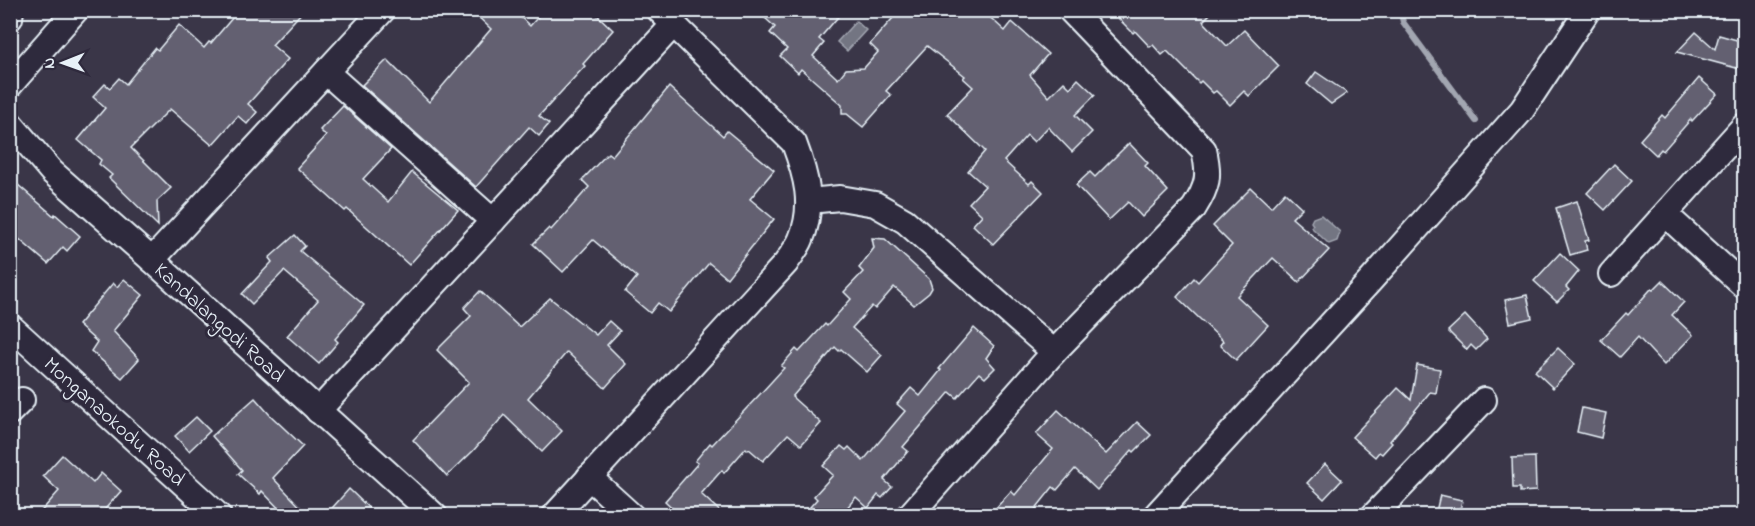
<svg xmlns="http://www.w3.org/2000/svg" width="1755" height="526" font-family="'Indie Flower',sans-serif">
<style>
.water{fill:#737482;stroke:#a2a6b1;stroke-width:1.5}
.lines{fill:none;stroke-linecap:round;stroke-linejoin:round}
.stream{stroke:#a2a6b1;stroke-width:6}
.building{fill:#636171;stroke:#e8f1f8;stroke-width:1.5}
.minor-casing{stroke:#e8f1f8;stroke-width:28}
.minor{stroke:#2f2a3d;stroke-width:24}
.labels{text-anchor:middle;stroke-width:6;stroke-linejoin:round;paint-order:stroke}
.street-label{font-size:21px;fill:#e8f1f8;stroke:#2f2a3d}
</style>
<rect width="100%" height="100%" fill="#3a3648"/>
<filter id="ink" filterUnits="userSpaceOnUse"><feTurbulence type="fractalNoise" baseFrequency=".0167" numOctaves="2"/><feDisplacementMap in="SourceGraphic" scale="12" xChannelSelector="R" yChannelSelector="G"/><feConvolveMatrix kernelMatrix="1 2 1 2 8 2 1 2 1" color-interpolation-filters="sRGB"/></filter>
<g filter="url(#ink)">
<!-- water -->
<g class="water">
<path d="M856,21L866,30L847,51L837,42Z"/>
<path d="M1321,215L1340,232L1337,241L1329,244L1311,227L1313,225L1311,222L1313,218Z"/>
</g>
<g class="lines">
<!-- stream -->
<path class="stream" d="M1400,10L1403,22L1476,121"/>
</g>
<!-- building -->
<g class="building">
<path d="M239,10H304L272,45L288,59L248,104L257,112L247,124L238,116L212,145L170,109L131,148L171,188L157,201L158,226L109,178L112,175L99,164L101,160L78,140L105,108L93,97L105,84L110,88L119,78L126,84L155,48L158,50L179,25L204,48L209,42L211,43Z"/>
<path d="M471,10H513L530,26L544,10H592L613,30L583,64L585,66L539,116L549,124L539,136L529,127L476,187L362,85L387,60L429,102L491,29Z"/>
<path d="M756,10H844L819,39L824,43L813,56L838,79L846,69L864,68L878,52L870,44L900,10H982L1005,31L1012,22L1048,54L1030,75L1049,97L1064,82L1070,88L1078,79L1095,95L1075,115L1092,132L1072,152L1048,127L1034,142L1027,135L1004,161L1029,184L1032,181L1043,192L993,244L973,225L982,215L969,203L985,186L968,171L985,151L947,114L973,87L963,78L965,76L927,46L886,91L891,95L863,127L847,114H842V105L801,69L798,73L780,56L787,49L770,33L775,27Z"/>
<path d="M1127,10H1214L1203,21L1227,46L1244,30L1279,66L1249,96L1244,91L1230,105L1216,91L1213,93L1201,81L1199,83L1167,51L1162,55L1153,45L1150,47L1135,31L1133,33L1119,19Z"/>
<path d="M1696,32L1715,49L1719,35L1744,42V51L1740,69L1677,52Z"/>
<path d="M1316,72L1347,93L1331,104L1307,84Z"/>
<path d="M1699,78L1717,94L1692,121L1691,119L1663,151L1661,149L1656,155L1640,140L1662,115L1665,118Z"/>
<path d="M669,87L723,136L727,131L774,170L750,199L774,219L727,278L709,263L669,312L658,303L650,313L625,292L637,277L593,240L563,272L533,244L549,228L551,230L589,187L582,180L608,153L612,156Z"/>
<path d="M343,106L391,149L363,179L388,202L412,172L458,210L409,265L347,209L345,211L297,168L326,136L320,130Z"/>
<path d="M1129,143L1148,163L1145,166L1168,191L1142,217L1128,202L1109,220L1076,185L1090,172L1095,177Z"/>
<path d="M1614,164L1632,181L1605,210L1587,193Z"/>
<path d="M10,178L54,216L55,214L80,236L67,251L63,247L48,264L19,239L10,248Z"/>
<path d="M1251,188L1271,207L1285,192L1302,208L1292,218L1329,250L1299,282L1273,258L1237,296L1268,325L1236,360L1220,345L1223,341L1177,297L1194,278L1198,282L1232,245L1213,226Z"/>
<path d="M1577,201L1589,240L1585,241L1587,250L1570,255L1556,208Z"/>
<path d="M295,235L305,246L300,251L364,305L335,339L338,342L319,364L287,336L318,300L284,271L252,304L242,294L272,262L269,258Z"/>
<path d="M872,238L885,239L929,279L932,288L929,293L914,305L894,287L875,309L872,306L852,328L882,355L867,372L841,349L839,351L835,347L792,397L821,423L801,445L788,434L763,461L749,449L748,450L746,448L724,473L722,470L701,494L725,516H681L665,501L698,463L695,461L710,443L712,445L762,392L784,368L781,366L796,349L799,352L825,324L827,326L851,299L844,292L863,272L859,268L874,248Z"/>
<path d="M1560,253L1579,271L1566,287L1569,290L1557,302L1534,281Z"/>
<path d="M124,279L143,295L113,331L139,359L122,378L91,351L97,342L78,325L113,283L117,287Z"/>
<path d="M1662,281L1684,302L1672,315L1693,335L1664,365L1638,337L1620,357L1601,340L1626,313L1628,315L1651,289L1653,290Z"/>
<path d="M480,291L519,327L550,298L596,335L609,321L620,331L607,345L626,364L605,388L567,352L528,398L562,431L542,452L504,415L473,451L447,476L413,440L469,382L437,350L471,316L464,308Z"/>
<path d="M1527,295L1532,318L1510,323L1505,300Z"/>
<path d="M1465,315L1487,339L1476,350L1471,345L1467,350L1448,331Z"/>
<path d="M974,328L994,346L986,358L995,368L985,378L979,373L957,398L950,392L903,447L908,451L884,480L892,487L882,498L878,495L868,508L856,497L840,516H819L810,507L817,499L814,496L833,475L823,466L841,446L846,450L849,447L863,461L905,411L897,404L911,388L920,396L941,370L939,369Z"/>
<path d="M1558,348L1575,364L1553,388L1535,371Z"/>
<path d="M1417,365L1440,369L1436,393L1430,392L1390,441L1392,443L1382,454L1379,452L1375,457L1352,437L1398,388L1411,400Z"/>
<path d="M255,398L270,415L303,446L273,478L309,516H286L262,491L260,494L238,474L242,470L212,436Z"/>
<path d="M1582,408L1606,413L1601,438L1577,432Z"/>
<path d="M1058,410L1106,454L1137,422L1151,435L1134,452L1132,450L1097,490L1075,469L1057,490L1053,487L1030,516H1005L996,508L1011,491L1015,495L1053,449L1036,434Z"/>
<path d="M196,417L210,431L189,451L175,436Z"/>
<path d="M62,455L93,483L101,473L121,491L99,516H37L59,491L43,476Z"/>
<path d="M1535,457L1536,491L1520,492V488H1513L1512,458Z"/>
<path d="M1325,464L1342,480L1324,499L1307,483Z"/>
<path d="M349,489L377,516H325Z"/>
<path d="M1440,495L1462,500L1459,516H1435Z"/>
</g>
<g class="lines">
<!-- minor casing -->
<g class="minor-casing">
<g id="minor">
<path d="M10,18L11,10"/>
<path d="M326,72L493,221"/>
<path d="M10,85L76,10"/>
<path d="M10,123L52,172L152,260L435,516"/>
<path d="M809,201L840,198L875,204L905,221L1054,352"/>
<path d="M1666,215L1744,286"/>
<path d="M152,260L383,10"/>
<path d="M1611,274L1744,126"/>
<path d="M10,326L219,516"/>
<path d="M318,411L674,24"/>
<path d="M10,412L22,400"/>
<path d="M589,477L632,516"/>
<path d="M554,516L786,263C791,255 798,247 801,239C815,206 806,175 794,143L659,10"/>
<path d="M909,516L1054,352L1194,208C1208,186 1210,176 1204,150L1070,10"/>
<path d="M1155,516L1372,279L1522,110L1588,10"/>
<path d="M1373,516L1484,400"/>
</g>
</g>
<!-- minor -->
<use href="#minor" class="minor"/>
</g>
</g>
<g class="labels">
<!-- street labels -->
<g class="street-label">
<text transform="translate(220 322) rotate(42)" y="7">Kandalangodi Road</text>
<text transform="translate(115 421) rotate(42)" y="7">Monganaokodu Road</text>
</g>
</g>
<!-- margin -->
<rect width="1755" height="526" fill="none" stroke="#2f2a3d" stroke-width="36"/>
<rect x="18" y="18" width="1719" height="490" fill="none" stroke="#e8f1f8" stroke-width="2" filter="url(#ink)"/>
<!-- north arrow -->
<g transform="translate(63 63) rotate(269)" stroke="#2f2a3d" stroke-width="4.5" paint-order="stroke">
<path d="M0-4.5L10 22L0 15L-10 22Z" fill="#e8f1f8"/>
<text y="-9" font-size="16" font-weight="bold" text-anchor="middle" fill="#e8f1f8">N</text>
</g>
</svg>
